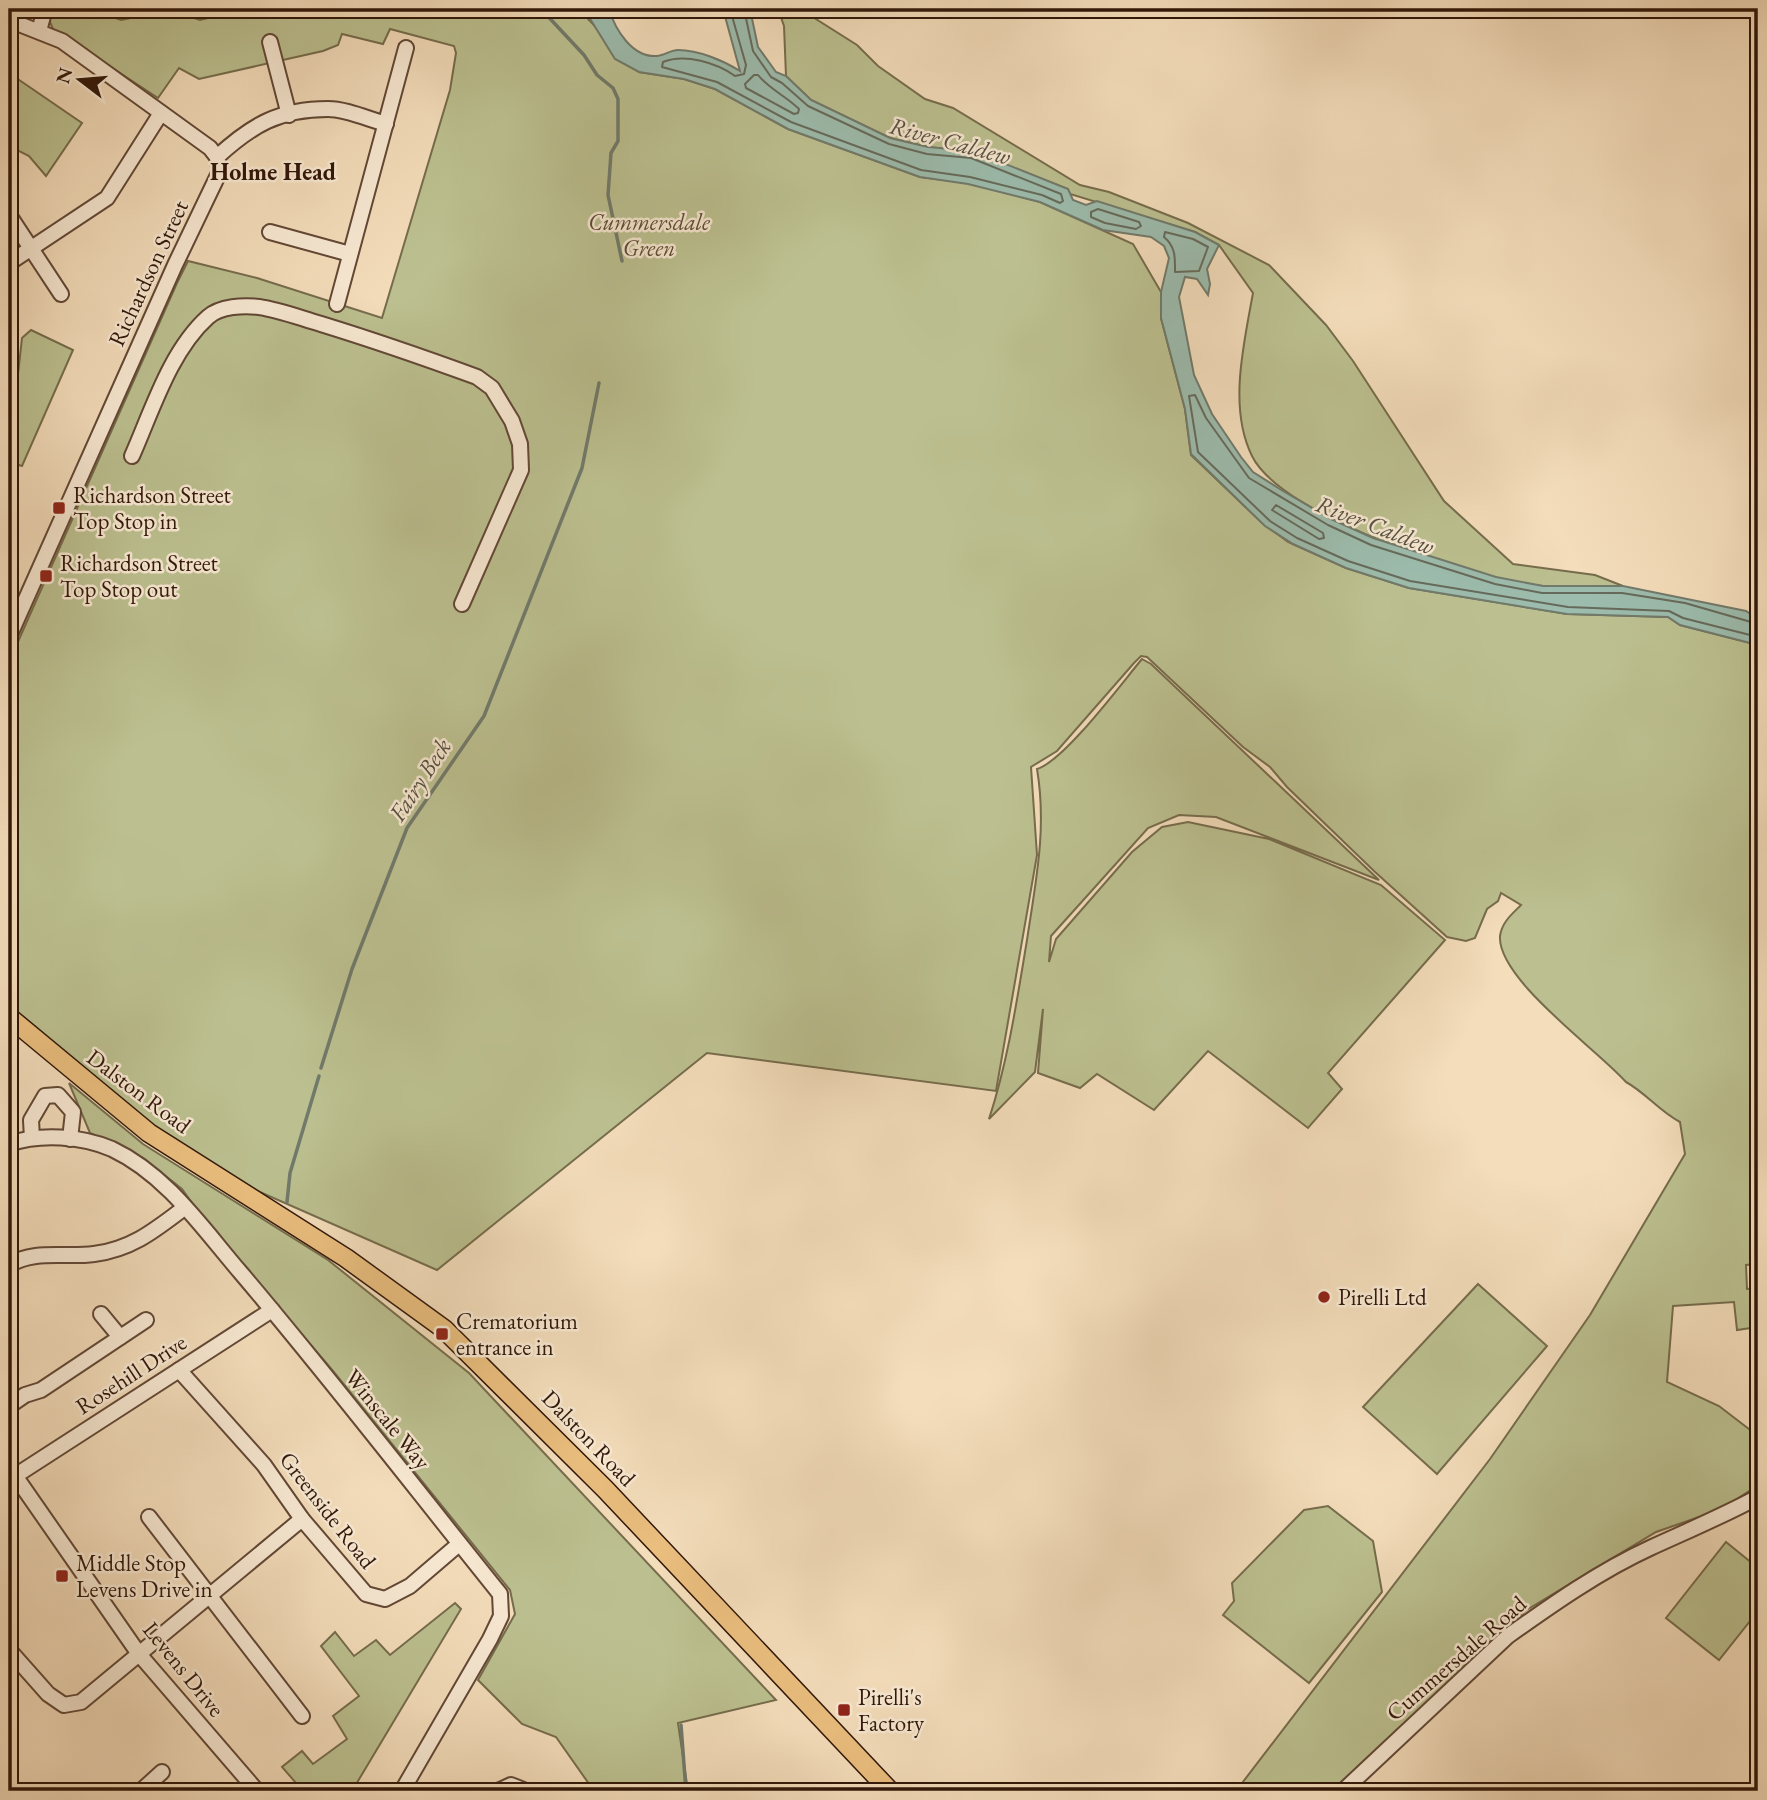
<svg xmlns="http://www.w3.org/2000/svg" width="1767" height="1800" font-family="'EB Garamond',serif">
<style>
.green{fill:#bcc090;stroke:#766c4c;stroke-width:2}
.water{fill:#9cbcad;stroke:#717a6b;stroke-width:2}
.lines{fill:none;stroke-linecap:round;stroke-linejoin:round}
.shore{stroke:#666a5b;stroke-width:2}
.stream{stroke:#717a6b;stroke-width:3.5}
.minor-casing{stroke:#624836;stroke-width:18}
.major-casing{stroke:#311709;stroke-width:21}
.minor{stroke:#f8e9d3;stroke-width:14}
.major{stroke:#eabe7e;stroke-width:18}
.poi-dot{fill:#8f2418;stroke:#f8e9d3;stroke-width:2.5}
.labels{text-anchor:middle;stroke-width:5;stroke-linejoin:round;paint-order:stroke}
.park-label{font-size:23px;font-style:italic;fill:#5b4a32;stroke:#f8e9d3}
.street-label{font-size:23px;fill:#311709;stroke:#f8e9d3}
.poi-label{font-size:23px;fill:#311709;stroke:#f8e9d3;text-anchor:start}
.water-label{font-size:24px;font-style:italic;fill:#565142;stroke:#f8e9d3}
.neighbourhood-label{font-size:24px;font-weight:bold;fill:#311709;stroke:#f8e9d3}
</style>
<rect width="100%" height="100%" fill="#f4ddbb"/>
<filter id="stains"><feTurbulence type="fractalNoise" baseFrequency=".00286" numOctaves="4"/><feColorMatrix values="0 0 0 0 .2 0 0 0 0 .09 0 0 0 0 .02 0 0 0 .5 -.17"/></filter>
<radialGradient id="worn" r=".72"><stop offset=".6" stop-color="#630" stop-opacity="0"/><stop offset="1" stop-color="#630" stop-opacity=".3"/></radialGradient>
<!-- green -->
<g class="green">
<path d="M51,9H90L121,20L170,10L200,20L245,9H584L588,19L639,72L684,79L715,89L788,129L920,177L968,183L1040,202L1133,244L1161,292V318L1185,409L1191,455L1260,521L1288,542L1346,568L1409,588L1567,614L1668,617L1680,625L1758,645L1756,777L1758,1264L1746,1265L1747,1289L1758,1288V1327L1737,1330L1734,1302L1673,1306L1667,1382L1719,1406L1758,1436V1485L1722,1509L1656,1532L1525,1611L1333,1791H1236L1490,1459L1590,1315L1685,1154L1680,1122C1659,1111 1646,1093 1626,1082C1598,1050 1497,979 1500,936C1502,922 1512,914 1521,905L1501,893L1498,901L1487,909L1475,938L1466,941L1447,937L1374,871L1287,787L1270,767L1243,747L1147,657L1141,656L1134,663L1057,751L1031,767L1037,855L996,1091L707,1053L437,1270L201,1166L9,1014V662L177,283L188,261L257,278L382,318L450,90L456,53L454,46L390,29L383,44L342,34L338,45L323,51L199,79L179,68L158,98L53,29L49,20Z"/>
<path d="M778,9H800L857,45L878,66L925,99L953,108L1080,185L1109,192L1188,223L1269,265L1326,325L1353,361L1444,501L1513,564L1595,575L1623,586C1596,586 1569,588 1543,586C1476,580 1282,517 1252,456C1228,408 1244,343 1253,293L1219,245L1195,232L1070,194L1068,189L973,152L928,147L890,138L811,100L786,76L784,26Z"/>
<path d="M9,73L82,123L46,176L29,156L9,146Z"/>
<path d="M31,330L73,350L22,466L9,462V455L22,338Z"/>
<path d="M1142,659L1151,664L1379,880L1216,817L1179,815L1148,828L1051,936L1049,962L1056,939L1132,852L1162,827L1188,822L1269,839L1381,885L1445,940L1328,1073L1342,1089L1308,1128L1208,1051L1154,1110L1097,1074L1080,1088L1038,1073L1043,1009L1035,1072L989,1119C1008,1061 1017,1000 1027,940C1036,880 1047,828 1037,769C1064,761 1121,684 1142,659Z"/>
<path d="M69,1083L143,1144L328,1260L469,1373L776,1700L678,1723L688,1791H594L556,1737L522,1724L478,1680L515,1614L510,1590L333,1371L202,1217L182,1189L143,1158L90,1133Z"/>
<path d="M1478,1284L1547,1346L1437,1474L1363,1407Z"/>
<path d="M1328,1506L1373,1541L1382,1592L1309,1683L1223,1615L1234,1601L1232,1583L1304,1510Z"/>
<path d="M1726,1542L1758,1568V1611L1719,1660L1666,1618Z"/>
<path d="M455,1603L461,1609L352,1791H303L282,1767L302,1751L313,1764L347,1739L333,1716L359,1696L321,1646L335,1632L354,1656L376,1640L390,1655Z"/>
</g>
<!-- water -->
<path class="water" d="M584,9H609C615,29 632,58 657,56C665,55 671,50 678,50C699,50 724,61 740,71L723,9H750L758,47L776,72L786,76L811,100L890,138L928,147L973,151L1068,189L1073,200L1086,205L1097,201L1195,232L1219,245L1207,269L1210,284L1208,295L1197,279L1185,277L1179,297L1194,375L1212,414L1241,457L1253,472L1283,491L1331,519L1373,538L1496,577L1543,586H1623L1746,611L1758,619V645L1680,625L1668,617L1567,614L1409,588L1346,568L1293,544L1265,526L1191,454L1185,409L1161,318V292L1169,258L1164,246L1151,237L1103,230L1040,202L968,184L920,177L788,129L715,89L684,79L639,72L615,59Z"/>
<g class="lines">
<!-- shore -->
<g class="shore">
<path d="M730,9L746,65L744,74L735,76C717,63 685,53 663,62L662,67L717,82L791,122L921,170L970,177L1042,195L1060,203L1063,201L1061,194L971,158L927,154L889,144L808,106L782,83L771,77L753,51L744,9"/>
<path d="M754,75H758C769,89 786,96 799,109L798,113L794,114L746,88L745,84Z"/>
<path d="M1098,209L1139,222L1141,226L1136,229L1105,223L1091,217V212Z"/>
<path d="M1165,232L1193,239L1208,247L1199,271L1175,272C1175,258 1176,247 1164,237Z"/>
<path d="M1276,505L1323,533L1324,538L1319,539L1272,510Z"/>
<path d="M1758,624L1685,603L1622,593H1542L1495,584L1371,545L1328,525L1249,478L1206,418L1195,395L1189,396L1198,452L1270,521L1297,538L1348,561L1410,581L1568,607L1669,611L1683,618L1758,637"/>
</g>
<!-- stream -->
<g class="stream">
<path d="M541,9L584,55L597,75L613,88L618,99V141L611,153L608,195L622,261"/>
<path d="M321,1068L352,969L407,828L484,716L582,468L599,383"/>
<path d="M287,1202L290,1173L319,1076"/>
<path d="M681,1725L686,1791"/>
</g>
<!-- minor casing -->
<g class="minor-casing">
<g id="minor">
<path d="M128,9H144"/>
<path d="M9,20L62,41L210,148L217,157L220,171L175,265L9,637"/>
<path d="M39,31L45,9"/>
<path d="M270,42L289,115"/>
<path d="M217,157C252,125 279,109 328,109C346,109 368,119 386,124"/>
<path d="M9,215L61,294"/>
<path d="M270,232L350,254"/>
<path d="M9,263L107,198L161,113"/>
<path d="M337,304L406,48"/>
<path d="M132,456C152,411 170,351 208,317C220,306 244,305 259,307C280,310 300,318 321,324C373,340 425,358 477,377L492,388L512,421L520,444L521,470L462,604"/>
<path d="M32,1138L31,1120L45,1096L58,1095L73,1112L70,1139"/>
<path d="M9,1144C40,1133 82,1136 112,1149C167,1175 203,1229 241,1273C330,1378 414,1487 500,1594L501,1616L490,1639L402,1791"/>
<path d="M9,1265C35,1249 65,1258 94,1254C132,1249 155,1230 184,1208"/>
<path d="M101,1314L120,1337"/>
<path d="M179,1370L264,1465L302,1519L366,1594L385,1599L410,1586L459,1544"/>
<path d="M9,1406L25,1395L41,1390L146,1320"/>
<path d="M9,1467L139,1654L257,1791"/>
<path d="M15,1476L272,1310"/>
<path d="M149,1517L302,1716"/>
<path d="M9,1650L48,1694L64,1705L81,1702L302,1519"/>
<path d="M141,1791L162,1772"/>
<path d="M498,1791L511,1785L526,1791"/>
<path d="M1343,1791L1508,1636C1553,1604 1600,1571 1650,1548C1687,1531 1723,1516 1758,1497"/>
</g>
</g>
<!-- major casing -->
<g class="major-casing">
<path id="major" d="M9,1017L149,1133L346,1258L444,1329L605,1489L890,1791"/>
</g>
<!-- minor -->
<use href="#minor" class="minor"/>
<!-- major -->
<use href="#major" class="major"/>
</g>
<!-- markers -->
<g class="poi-dot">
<rect x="52" y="501" width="14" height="14" rx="3.5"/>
<rect x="39" y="569" width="14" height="14" rx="3.5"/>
<circle cx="1324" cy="1297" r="7"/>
<rect x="435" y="1327" width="14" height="14" rx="3.5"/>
<rect x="55" y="1569" width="14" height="14" rx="3.5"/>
<rect x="837" y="1703" width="14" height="14" rx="3.5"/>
</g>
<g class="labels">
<!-- park labels -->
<g class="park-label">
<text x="649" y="230">Cummersdale<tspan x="649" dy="26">Green</tspan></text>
</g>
<!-- street labels -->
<g class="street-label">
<text transform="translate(148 273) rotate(-65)" y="8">Richardson Street</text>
<text transform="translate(139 1091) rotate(37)" y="8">Dalston Road</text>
<text transform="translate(131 1374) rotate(-33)" y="8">Rosehill Drive</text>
<text transform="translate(388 1419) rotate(51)" y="8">Winscale Way</text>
<text transform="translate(589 1438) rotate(46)" y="8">Dalston Road</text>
<text transform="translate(328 1510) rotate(52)" y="8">Greenside Road</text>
<text transform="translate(1456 1658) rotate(-41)" y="8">Cummersdale Road</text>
<text transform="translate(184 1669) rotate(51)" y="8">Levens Drive</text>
</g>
<!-- poi labels -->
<g class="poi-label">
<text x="73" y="503">Richardson Street<tspan x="73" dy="26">Top Stop in</tspan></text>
<text x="60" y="571">Richardson Street<tspan x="60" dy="26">Top Stop out</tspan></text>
<text x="1338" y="1305">Pirelli Ltd</text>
<text x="456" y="1329">Crematorium<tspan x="456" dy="26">entrance in</tspan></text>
<text x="76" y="1571">Middle Stop<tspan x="76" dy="26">Levens Drive in</tspan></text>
<text x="858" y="1705">Pirelli's<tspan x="858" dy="26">Factory</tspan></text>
</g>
<!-- water labels -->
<g class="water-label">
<text transform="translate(950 141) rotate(15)" y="8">River Caldew</text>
<text transform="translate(1375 525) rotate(21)" y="8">River Caldew</text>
<text transform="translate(420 780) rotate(-57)" y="8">Fairy Beck</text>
</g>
<!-- neighbourhood labels -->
<g class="neighbourhood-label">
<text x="273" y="180">Holme Head</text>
</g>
</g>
<!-- margin -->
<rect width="1767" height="1800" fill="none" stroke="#f4ddbb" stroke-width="35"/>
<rect x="10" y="10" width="1746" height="1779" fill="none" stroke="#311709" stroke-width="3.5"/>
<rect x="18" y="18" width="1732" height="1765" fill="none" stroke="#311709" stroke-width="2"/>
<!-- north arrow -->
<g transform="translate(80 80) rotate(286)" stroke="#f8e9d3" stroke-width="5" paint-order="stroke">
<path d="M0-5L12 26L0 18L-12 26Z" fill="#311709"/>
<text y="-10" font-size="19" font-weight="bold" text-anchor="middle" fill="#311709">N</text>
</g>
<rect width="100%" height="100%" filter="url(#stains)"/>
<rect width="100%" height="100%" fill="url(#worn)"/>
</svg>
